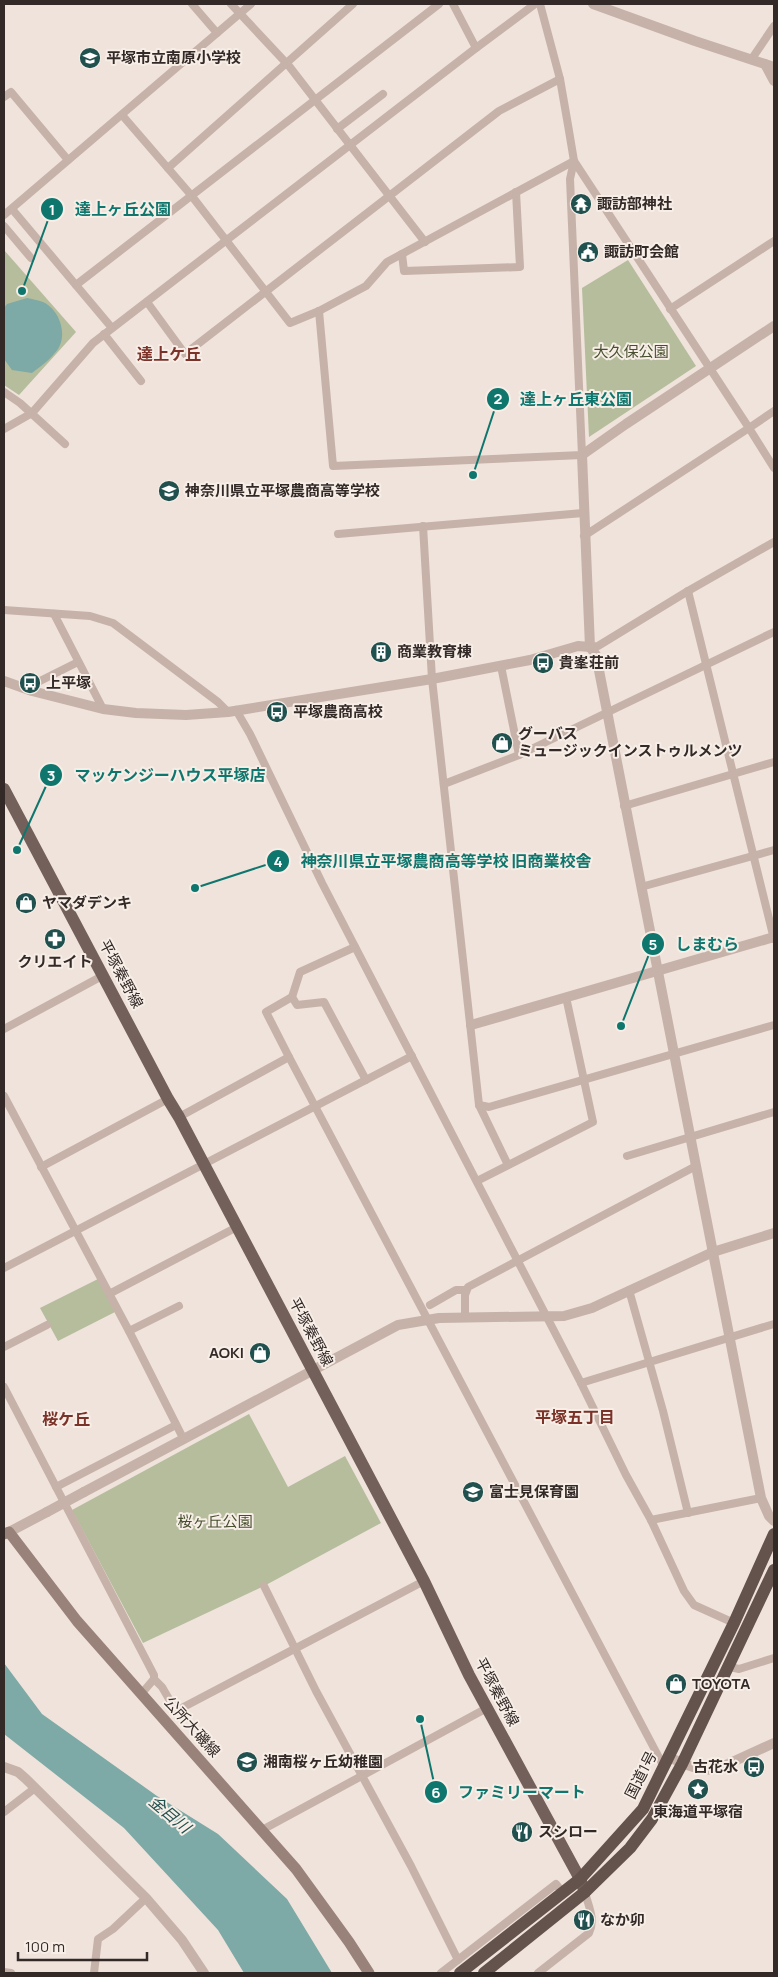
<svg xmlns="http://www.w3.org/2000/svg" width="778" height="1977" font-family="Manrope,'Noto Sans JP',sans-serif">
<style>
.green{fill:#b5bd9c}
.water{fill:#7da9a6}
.lines{fill:none;stroke-linecap:round;stroke-linejoin:round}
.minor{stroke:#c6b2a8;stroke-width:8}
.tertiary{stroke:#c6b2a8;stroke-width:10}
.secondary{stroke:#99827a;stroke-width:11}
.primary{stroke:#74605a;stroke-width:12}
.trunk{stroke:#64524c;stroke-width:12}
.tertiary-bridge{stroke:#c6b2a8;stroke-width:10}
.labels{text-anchor:middle;stroke-width:4;stroke-linejoin:round;paint-order:stroke}
.poi-label{font-size:15px;font-weight:bold;fill:#332a28;stroke:#f7eee7;text-anchor:start}
.park-label{font-size:15px;fill:#474f2e;stroke:#f7eee7}
.street-label{font-size:15px;fill:#332a28;stroke:#f7eee7}
.neighbourhood-label{font-size:16px;font-weight:bold;fill:#7b3228;stroke:#f7eee7}
.water-label{font-size:16px;font-style:italic;fill:#21514f;stroke:#f7eee7}
.leader{fill:none;stroke:#0f766e;stroke-width:2}
.callout-dot{fill:#0f766e;stroke:#f7eee7;stroke-width:2}
.mark-label{font-size:15px;text-anchor:middle;font-weight:bold;fill:#fff}
.callout-label{font-size:16px;text-anchor:middle;font-weight:bold;fill:#0f766e;stroke:#f7eee7;stroke-width:4;stroke-linejoin:round;paint-order:stroke}
</style>
<rect width="100%" height="100%" fill="#efe3db"/>
<!-- green -->
<g class="green">
<path d="M4,250L76,332L19,395L4,385Z"/>
<path d="M628,260L696,366L589,437L582,288Z"/>
<path d="M98,1279L115,1312L58,1341L40,1308Z"/>
<path d="M249,1414L288,1487L345,1456L381,1523L264,1586L143,1643L72,1510Z"/>
</g>
<!-- water -->
<g class="water">
<path d="M27,298C32,299 38,300 43,302C59,309 68,334 58,349C51,359 41,366 32,373L12,370L4,359V308L7,304Z"/>
<path d="M4,1663L42,1714L157,1796L218,1834L287,1899L332,1973H244L218,1930L124,1828L4,1734Z"/>
</g>
<g class="lines">
<!-- minor -->
<g class="minor">
<path d="M192,4L217,33"/>
<path d="M231,4L289,66L425,242"/>
<path d="M453,4L476,48"/>
<path d="M751,60L774,26"/>
<path d="M4,97L11,92L68,160"/>
<path d="M122,115L191,195L290,323L319,311L366,286L387,262L574,161L749,428L584,536"/>
<path d="M337,129L383,94"/>
<path d="M168,168L353,4"/>
<path d="M12,209L112,328"/>
<path d="M4,215L251,4"/>
<path d="M4,226L31,258"/>
<path d="M402,254L404,271L520,267L516,192"/>
<path d="M76,285L439,4"/>
<path d="M147,302L185,354L499,111L560,79"/>
<path d="M670,309L774,241"/>
<path d="M319,311L333,466L582,455L570,179L574,161L568,125L560,79L540,4"/>
<path d="M104,334L141,381"/>
<path d="M4,392L20,403L65,444"/>
<path d="M774,411L749,428L774,468"/>
<path d="M4,429L32,413L93,343L476,48L535,4"/>
<path d="M423,526L432,679L479,1105L508,1165"/>
<path d="M338,534L583,513"/>
<path d="M688,591L774,939"/>
<path d="M4,610L90,616L113,623L218,702L228,712"/>
<path d="M54,614L103,709"/>
<path d="M590,647L598,646L688,591L774,542"/>
<path d="M501,666L519,755"/>
<path d="M32,691L38,682L78,662"/>
<path d="M236,710L250,734L322,883L581,1383L626,1475L651,1520L684,1591L694,1605L734,1623"/>
<path d="M444,784L519,755L774,632"/>
<path d="M624,806L774,762"/>
<path d="M641,887L774,850"/>
<path d="M292,997L297,1005L324,1002L366,1080"/>
<path d="M4,1029L104,975"/>
<path d="M289,1057L664,1767"/>
<path d="M4,1096L129,1331L183,1438"/>
<path d="M479,1105L489,1107L774,1025"/>
<path d="M179,1117L289,1057L266,1012L292,997L300,972L355,947"/>
<path d="M627,1156L774,1112"/>
<path d="M41,1167L168,1099"/>
<path d="M477,1181L593,1122L566,997"/>
<path d="M4,1268L412,1056"/>
<path d="M629,1290L663,1411L688,1513"/>
<path d="M109,1294L237,1227"/>
<path d="M430,1305L456,1290H466"/>
<path d="M465,1316V1295L468,1287L696,1166"/>
<path d="M129,1331L179,1306"/>
<path d="M4,1347L47,1325"/>
<path d="M581,1383L774,1324"/>
<path d="M4,1387L154,1675V1679L142,1693"/>
<path d="M56,1487L176,1425"/>
<path d="M651,1520L761,1498"/>
<path d="M264,1586L316,1691L411,1866L458,1960"/>
<path d="M730,1667L739,1669L774,1658"/>
<path d="M154,1679L162,1687L176,1711L424,1581"/>
<path d="M4,1812L35,1788"/>
<path d="M262,1830L487,1708"/>
<path d="M4,1972L11,1973"/>
<path d="M94,1973L98,1939L113,1929L146,1898"/>
<path d="M441,1973L556,1884L563,1893"/>
<path d="M538,1973L589,1933C596,1919 588,1906 585,1892"/>
</g>
<!-- tertiary -->
<g class="tertiary">
<path d="M593,4L695,41L774,67"/>
<path d="M765,64L774,81"/>
<path d="M774,326L626,424L582,455L590,647L596,655L761,1498L769,1516L774,1521"/>
<path d="M4,681L32,691L103,709L136,713L186,715L228,712L432,679L530,660L578,646L590,647"/>
<path d="M471,1025L774,937"/>
<path d="M84,1492L398,1325L439,1318L564,1316L592,1308L713,1252L774,1233"/>
<path d="M9,1532L47,1512"/>
<path d="M669,1757C684,1764 700,1772 717,1769L774,1743"/>
<path d="M4,1767L18,1772L26,1779L146,1898L182,1940L204,1973"/>
</g>
<!-- secondary -->
<path class="secondary" d="M4,1534L9,1532L77,1621L296,1869L349,1942L369,1973"/>
<!-- primary -->
<path class="primary" d="M4,789L168,1099L179,1117L424,1581L469,1675L580,1879L585,1892"/>
<!-- trunk -->
<g class="trunk">
<path d="M460,1973L580,1879L643,1809L734,1623L774,1534"/>
<path d="M484,1973L585,1892L630,1848L652,1819L682,1764L774,1570"/>
</g>
<!-- tertiary-bridge -->
<path class="tertiary-bridge" d="M47,1512L84,1492"/>
</g>
<!-- icons -->
<defs>
<g id="school-disc" transform="scale(1.125)"><circle r="9.5" fill="#21514f" stroke="#f7eee7"/><path d="M0-5L7-2L0 1L-7-2ZM-4 1L0 2.5L4 1V4Q0 6-4 4Z" fill="#fff"/></g>
<g id="temple-disc" transform="scale(1.125)"><circle r="9.5" fill="#21514f" stroke="#f7eee7"/><path d="M0-6L5-2H3V0L6.5 2.5H4V6H1.5V3h-3V6H-4V2.5H-6.5L-3 0V-2H-5Z" fill="#fff"/></g>
<g id="civic-disc" transform="scale(1.125)"><circle r="9.5" fill="#21514f" stroke="#f7eee7"/><path d="M-.6-6.5H3V-4.5H.6V-3L4-1V1h2V6H-6V1h2V-1L-.6-3ZM-1.2 2.5V6h2.4V2.5Z" fill="#fff"/></g>
<g id="building-disc" transform="scale(1.125)"><circle r="9.5" fill="#21514f" stroke="#f7eee7"/><path d="M-4-6H4V6H1V3H-1V6H-4ZM-2.5-4.3h1.7v1.8h-1.7ZM.8-4.3h1.7v1.8H.8ZM-2.5-1h1.7V.8h-1.7ZM.8-1h1.7V.8H.8Z" fill="#fff"/></g>
<g id="bus-disc" transform="scale(1.125)"><circle r="9.5" fill="#21514f" stroke="#f7eee7"/><path d="M-5-6H5V4H4V6H2V4H-2V6H-4V4H-5ZM-3.5-4V0h7V-4ZM-3.5 1.2v1.5H-2V1.2ZM2 1.2v1.5H3.5V1.2Z" fill="#fff"/></g>
<g id="shop-disc" transform="scale(1.125)"><circle r="9.5" fill="#21514f" stroke="#f7eee7"/><path d="M-5-2.5h2.3a2.7 3.5 0 0 1 5.4 0H5L5.5 6h-11ZM-1.5-2.5h3a1.5 2.3 0 0 0-3 0Z" fill="#fff"/></g>
<g id="pharmacy-disc" transform="scale(1.125)"><circle r="9.5" fill="#21514f" stroke="#f7eee7"/><path d="M-2-6h4v4h4v4h-4v4h-4v-4h-4v-4h4Z" fill="#fff"/></g>
<g id="sight-disc" transform="scale(1.125)"><circle r="9.5" fill="#21514f" stroke="#f7eee7"/><path d="M0-6L1.8-2.2L6-1.7L2.9 1.2L3.7 5.4L0 3.3L-3.7 5.4L-2.9 1.2L-6-1.7L-1.8-2.2Z" fill="#fff"/></g>
<g id="restaurant-disc" transform="scale(1.125)"><circle r="9.5" fill="#21514f" stroke="#f7eee7"/><path d="M-5-6h1v4h1v-4h1v4h1v-4h1v5L-1.5 .5V6h-2V.5L-5-1ZM5-6V6H3V1.5H1.5Q1.5-4 5-6Z" fill="#fff"/></g>
</defs>
<g fill-rule="evenodd">
<use href="#school-disc" x="90" y="58"/>
<use href="#temple-disc" x="581" y="204"/>
<use href="#civic-disc" x="588" y="252"/>
<use href="#school-disc" x="169" y="491"/>
<use href="#building-disc" x="381" y="652"/>
<use href="#bus-disc" x="543" y="663"/>
<use href="#bus-disc" x="30" y="683"/>
<use href="#bus-disc" x="277" y="712"/>
<use href="#shop-disc" x="502" y="743"/>
<use href="#shop-disc" x="26" y="903"/>
<use href="#pharmacy-disc" x="55" y="939"/>
<use href="#shop-disc" x="260" y="1353"/>
<use href="#school-disc" x="473" y="1492"/>
<use href="#shop-disc" x="676" y="1684"/>
<use href="#school-disc" x="247" y="1762"/>
<use href="#bus-disc" x="754" y="1767"/>
<use href="#sight-disc" x="698" y="1789"/>
<use href="#restaurant-disc" x="522" y="1832"/>
<use href="#restaurant-disc" x="584" y="1920"/>
</g>
<g class="labels">
<!-- poi labels -->
<g class="poi-label">
<text x="106" y="63">平塚市立南原小学校</text>
<text x="597" y="209">諏訪部神社</text>
<text x="604" y="257">諏訪町会館</text>
<text x="185" y="496">神奈川県立平塚農商高等学校</text>
<text x="397" y="657">商業教育棟</text>
<text x="559" y="668">貴峯荘前</text>
<text x="46" y="688">上平塚</text>
<text x="293" y="717">平塚農商高校</text>
<text x="518" y="739">グーバス<tspan x="518" dy="17">ミュージックインストゥルメンツ</tspan></text>
<text x="42" y="908">ヤマダデンキ</text>
<text x="55" y="967" text-anchor="middle">クリエイト</text>
<text x="244" y="1358" text-anchor="end">AOKI</text>
<text x="489" y="1497">富士見保育園</text>
<text x="692" y="1689">TOYOTA</text>
<text x="263" y="1767">湘南桜ヶ丘幼稚園</text>
<text x="738" y="1772" text-anchor="end">古花水</text>
<text x="698" y="1817" text-anchor="middle">東海道平塚宿</text>
<text x="538" y="1837">スシロー</text>
<text x="600" y="1925">なか卯</text>
</g>
<!-- park labels -->
<g class="park-label">
<text x="631" y="357">大久保公園</text>
<text x="215" y="1527">桜ヶ丘公園</text>
</g>
<!-- street labels -->
<g class="street-label">
<text transform="translate(121 974) rotate(62)" y="5">平塚秦野線</text>
<text transform="translate(311 1332) rotate(62)" y="5">平塚秦野線</text>
<text transform="translate(497 1692) rotate(62)" y="5">平塚秦野線</text>
<text transform="translate(192 1727) rotate(48)" y="5">公所大磯線</text>
<text transform="translate(641 1775) rotate(-63)" y="5">国道1号</text>
</g>
<!-- neighbourhood labels -->
<g class="neighbourhood-label">
<text x="169" y="360">達上ケ丘</text>
<text x="575" y="1423">平塚五丁目</text>
<text x="66" y="1425">桜ケ丘</text>
</g>
<!-- water labels -->
<g class="water-label">
<text transform="translate(170 1814) rotate(40)" y="6">金目川</text>
</g>
</g>
<!-- callouts -->
<path class="leader" d="M22 291L52 209M473 475L498 399M17 850L51 775M195 888L278 861M621 1026L653 944M420 1719L436 1792"/>
<g class="callout-dot">
<circle cx="22" cy="291" r="5"/>
<circle cx="473" cy="475" r="5"/>
<circle cx="17" cy="850" r="5"/>
<circle cx="195" cy="888" r="5"/>
<circle cx="621" cy="1026" r="5"/>
<circle cx="420" cy="1719" r="5"/>
<circle cx="52" cy="209" r="12"/>
<circle cx="498" cy="399" r="12"/>
<circle cx="51" cy="775" r="12"/>
<circle cx="278" cy="861" r="12"/>
<circle cx="653" cy="944" r="12"/>
<circle cx="436" cy="1792" r="12"/>
</g>
<g class="mark-label">
<text x="52" y="215">1</text>
<text x="498" y="404">2</text>
<text x="51" y="781">3</text>
<text x="278" y="867">4</text>
<text x="653" y="950">5</text>
<text x="436" y="1798">6</text>
</g>
<g class="callout-label">
<text x="123" y="215">達上ヶ丘公園</text>
<text x="576" y="405">達上ヶ丘東公園</text>
<text x="170" y="781">マッケンジーハウス平塚店</text>
<text x="446" y="867">神奈川県立平塚農商高等学校 旧商業校舎</text>
<text x="707" y="950">しまむら</text>
<text x="522" y="1798">ファミリーマート</text>
</g>
<!-- border -->
<rect width="778" height="1977" fill="none" stroke="#332a28" stroke-width="10"/>
<!-- scale -->
<path d="M18 1952v8h129v-8" fill="none" stroke="#332a28" stroke-width="2.5"/>
<text x="25" y="1952" font-size="15" fill="#332a28" stroke="#f7eee7" stroke-width="4" paint-order="stroke">100 m</text>
</svg>
